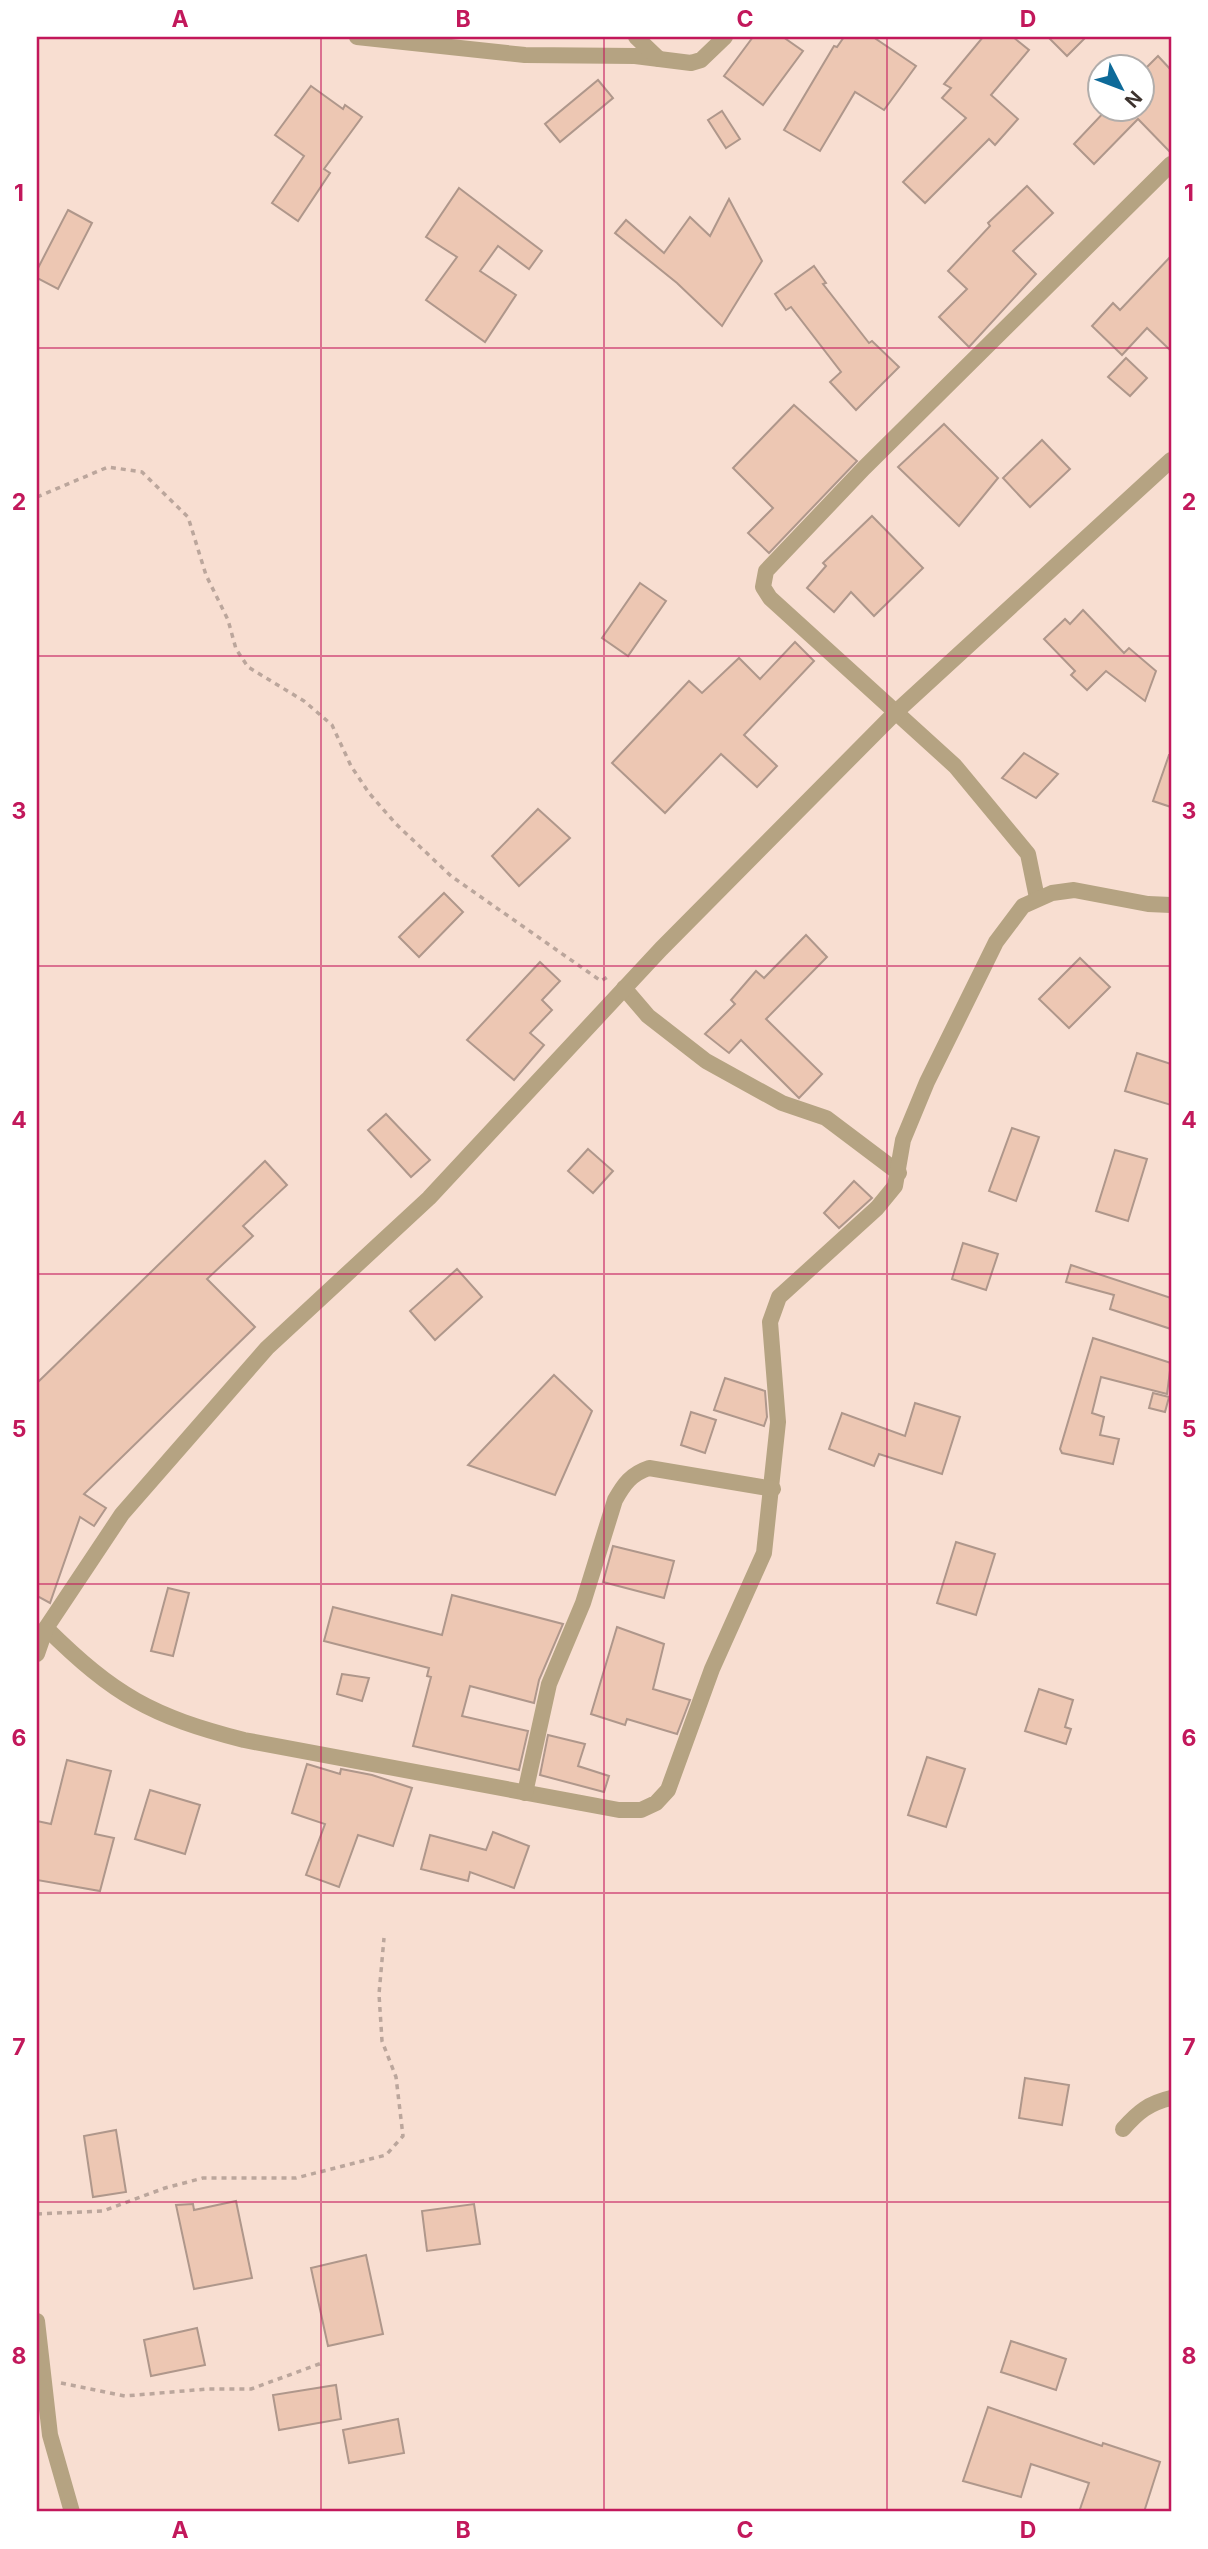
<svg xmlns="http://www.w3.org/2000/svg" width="1208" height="2549" font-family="Inter,sans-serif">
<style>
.building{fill:#edc7b3;stroke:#af978b;stroke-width:2}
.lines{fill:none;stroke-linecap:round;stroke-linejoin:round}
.path{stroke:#bba69c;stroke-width:3.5;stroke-dasharray:5 5;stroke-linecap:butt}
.minor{stroke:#b5a382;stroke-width:16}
.grid{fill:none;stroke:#c2185b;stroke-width:2;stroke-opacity:0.55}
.neatline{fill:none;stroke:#c2185b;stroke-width:2.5}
.grid-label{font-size:23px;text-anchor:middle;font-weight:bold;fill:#c2185b}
</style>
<rect width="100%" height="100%" fill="#f8ded1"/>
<!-- building -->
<g class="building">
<path d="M753,37H783L803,51L763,105L724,76Z"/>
<path d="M844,37H873L916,66L884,110L855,92L820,151L784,130L834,46L837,47Z"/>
<path d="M983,37H1013L1029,50L991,95L1018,119L995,145L989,139L925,203L903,182L966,118L942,98L951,88L944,84Z"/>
<path d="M1048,37H1086L1067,56Z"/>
<path d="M1158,56L1171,70V153L1138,119L1094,164L1074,144L1108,108H1142V72Z"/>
<path d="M598,80L613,98L560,142L545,124Z"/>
<path d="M311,86L343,109L345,105L362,117L324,169L330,173L298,221L272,203L304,156L275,135Z"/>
<path d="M722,111L740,139L726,148L708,120Z"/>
<path d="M1027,186L1053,213L1013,251L1036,274L969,347L939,317L967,289L948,271L990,226L988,223Z"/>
<path d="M459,188L542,251L529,269L498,246L480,271L516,295L485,342L426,300L457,257L426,237Z"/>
<path d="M729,199L762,261L722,326L677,283L615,233L626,220L664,253L690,217L710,236Z"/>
<path d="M68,210L92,223L58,289L37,278V270Z"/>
<path d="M1171,256V351L1147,328L1122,355L1092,326L1113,303L1120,310Z"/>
<path d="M814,266L826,283L823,284L869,343L872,341L899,367L856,410L830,382L841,372L791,307L786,310L775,294Z"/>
<path d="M1126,358L1147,378L1130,396L1108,377Z"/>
<path d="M794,405L857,461L769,553L748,533L773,508L733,468Z"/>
<path d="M944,424L998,478L959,526L898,467Z"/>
<path d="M1042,440L1070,469L1030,507L1003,478Z"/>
<path d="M872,516L923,568L874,616L851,592L834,612L807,588L826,566L823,563Z"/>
<path d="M640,583L666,601L628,656L602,638Z"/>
<path d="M1083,610L1124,653L1129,648L1156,671L1145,701L1106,671L1087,690L1071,675L1075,671L1044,639L1065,619L1070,624Z"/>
<path d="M795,642L814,661L744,735L777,766L757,787L721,754L665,813L612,763L689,681L702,693L739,658L760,679Z"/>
<path d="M1024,753L1058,774L1036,798L1002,778Z"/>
<path d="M1169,755H1171V807L1153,801Z"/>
<path d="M538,809L570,838L519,886L492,856Z"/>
<path d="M444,893L463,912L419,957L399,937Z"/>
<path d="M806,935L827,957L766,1019L822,1074L799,1098L741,1040L729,1053L705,1034L735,1004L731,1000L756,971L764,978Z"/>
<path d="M1080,958L1110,987L1069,1028L1039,999Z"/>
<path d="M540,962L560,981L542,1000L552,1010L530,1033L544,1045L514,1080L467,1040Z"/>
<path d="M1137,1053L1171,1064V1105L1125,1091Z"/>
<path d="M386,1114L430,1160L411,1177L368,1130Z"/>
<path d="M1012,1128L1039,1137L1016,1201L989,1191Z"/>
<path d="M588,1149L613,1171L593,1193L568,1171Z"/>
<path d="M1115,1150L1147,1159L1128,1221L1096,1211Z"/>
<path d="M265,1161L287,1185L243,1226L253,1236L207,1279L255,1327L84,1494L106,1508L94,1526L80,1517L50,1603L37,1596V1383Z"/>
<path d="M854,1181L872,1198L839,1228L824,1213Z"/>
<path d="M963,1243L998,1254L986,1290L952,1279Z"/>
<path d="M1071,1265L1171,1298V1329L1110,1309L1114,1295L1066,1282Z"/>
<path d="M457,1269L482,1297L435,1340L410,1311Z"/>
<path d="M1093,1338L1171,1363L1167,1394L1101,1377L1092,1413L1104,1417L1100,1435L1119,1439L1113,1464L1062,1453L1060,1449Z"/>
<path d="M554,1375L592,1411L555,1495L468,1465Z"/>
<path d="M725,1378L765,1391L767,1417L764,1426L714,1410Z"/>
<path d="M1153,1393L1169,1397L1165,1412L1149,1408Z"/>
<path d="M915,1403L960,1417L942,1474L879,1454L874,1466L829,1449L842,1413L905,1436Z"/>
<path d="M691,1412L716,1420L705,1453L681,1445Z"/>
<path d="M956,1542L995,1554L976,1615L937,1603Z"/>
<path d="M613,1546L674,1561L664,1598L603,1582Z"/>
<path d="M168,1588L189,1593L173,1656L151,1651Z"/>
<path d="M452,1595L563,1624L539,1680L534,1703L470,1686L462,1716L528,1731L519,1770L413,1746L431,1677L427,1676L429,1668L324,1641L333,1607L442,1635Z"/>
<path d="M617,1627L664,1644L653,1689L690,1700L677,1734L627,1719L625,1725L591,1714Z"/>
<path d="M342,1674L369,1678L362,1701L337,1694Z"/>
<path d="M1039,1689L1073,1700L1065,1727L1071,1729L1066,1744L1025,1731Z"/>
<path d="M548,1735L585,1744L578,1766L609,1776L604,1792L540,1775Z"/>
<path d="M927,1757L965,1769L946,1827L908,1815Z"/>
<path d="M67,1760L111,1771L95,1834L114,1838L100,1891L37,1880V1821L51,1824Z"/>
<path d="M307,1764L340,1774L341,1769L372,1775L412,1788L393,1846L358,1835L339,1887L306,1875L325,1824L292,1813Z"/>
<path d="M150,1790L200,1805L185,1854L135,1839Z"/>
<path d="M493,1832L529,1846L514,1888L470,1872L468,1881L421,1869L430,1835L486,1850Z"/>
<path d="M1025,2078L1069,2085L1062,2125L1019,2118Z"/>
<path d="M116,2130L126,2192L93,2197L84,2136Z"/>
<path d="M236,2201L252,2278L194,2289L176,2205L193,2204L194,2210Z"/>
<path d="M474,2204L480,2244L427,2251L422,2211Z"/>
<path d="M366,2255L383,2334L328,2346L311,2268Z"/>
<path d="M197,2328L205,2365L151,2376L144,2340Z"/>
<path d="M1011,2341L1066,2359L1056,2390L1001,2372Z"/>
<path d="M336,2385L341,2419L279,2430L273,2395Z"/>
<path d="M988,2407L1102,2446L1103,2443L1160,2462L1144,2512H1079L1089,2483L1031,2464L1021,2497L963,2481Z"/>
<path d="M398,2419L404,2453L349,2463L343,2430Z"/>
</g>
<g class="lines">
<!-- path -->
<g class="path">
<path d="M37,497L108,467L142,472L188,517L206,575L228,620L236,649L248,667L304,701L332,725L351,766L369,793L396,824L451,876L601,981L609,976"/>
<path d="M37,2214L103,2211L165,2188L203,2178H296L386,2155L403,2136L396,2077L382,2041L379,1994L384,1938"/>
<path d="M61,2383L125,2396L207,2389H251L322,2363"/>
</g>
<!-- minor -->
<g class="minor">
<path d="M357,37L525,55L635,56L691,63L701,60L725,37"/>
<path d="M636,37L659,59"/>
<path d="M1037,898L1028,854L955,766L770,598L763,587L766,571L864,468L1171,164"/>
<path d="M624,988L648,1016L706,1061L782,1103L826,1118L899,1173"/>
<path d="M46,1628C115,1696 151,1716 244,1740L619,1810H641L656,1803L668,1790L712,1669L764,1553L778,1422L770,1322L779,1297L877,1208L895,1186L903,1140L927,1082L996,942L1023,906L1052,893L1074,890L1148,904L1171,905"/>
<path d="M37,1654L46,1628L122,1514L267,1348L429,1198L661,949L897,711L1171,460"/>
<path d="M525,1793L549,1684L583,1603L615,1500C624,1484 631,1474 649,1468L773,1489"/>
<path d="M1123,2129C1138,2112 1149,2103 1171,2098"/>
<path d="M37,2321L50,2435L72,2512"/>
</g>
</g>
<!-- grid -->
<path class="grid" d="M321,37V2512M604,37V2512M887,37V2512M37,348H1171M37,656H1171M37,966H1171M37,1274H1171M37,1584H1171M37,1893H1171M37,2202H1171"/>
<!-- border -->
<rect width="1208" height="2549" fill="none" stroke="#ffffff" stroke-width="77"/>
<!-- north arrow -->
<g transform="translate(1121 88) rotate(132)"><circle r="33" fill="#ffffff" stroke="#b1adab" stroke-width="2"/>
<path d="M0-5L12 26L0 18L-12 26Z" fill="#0e6a99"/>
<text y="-10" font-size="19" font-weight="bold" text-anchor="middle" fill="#3d332e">N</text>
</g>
<rect x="38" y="38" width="1132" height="2472" class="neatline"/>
<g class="grid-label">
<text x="180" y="27">A</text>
<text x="463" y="27">B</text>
<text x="745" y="27">C</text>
<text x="1028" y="27">D</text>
<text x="19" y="201">1</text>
<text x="1189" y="201">1</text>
<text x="19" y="510">2</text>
<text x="1189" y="510">2</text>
<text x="19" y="819">3</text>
<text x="1189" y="819">3</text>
<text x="19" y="1128">4</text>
<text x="1189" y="1128">4</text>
<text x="19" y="1437">5</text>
<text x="1189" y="1437">5</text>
<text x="19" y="1746">6</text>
<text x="1189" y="1746">6</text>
<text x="19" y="2055">7</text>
<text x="1189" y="2055">7</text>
<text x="19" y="2364">8</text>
<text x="1189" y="2364">8</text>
<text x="180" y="2538">A</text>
<text x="463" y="2538">B</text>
<text x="745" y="2538">C</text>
<text x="1028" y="2538">D</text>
</g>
</svg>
